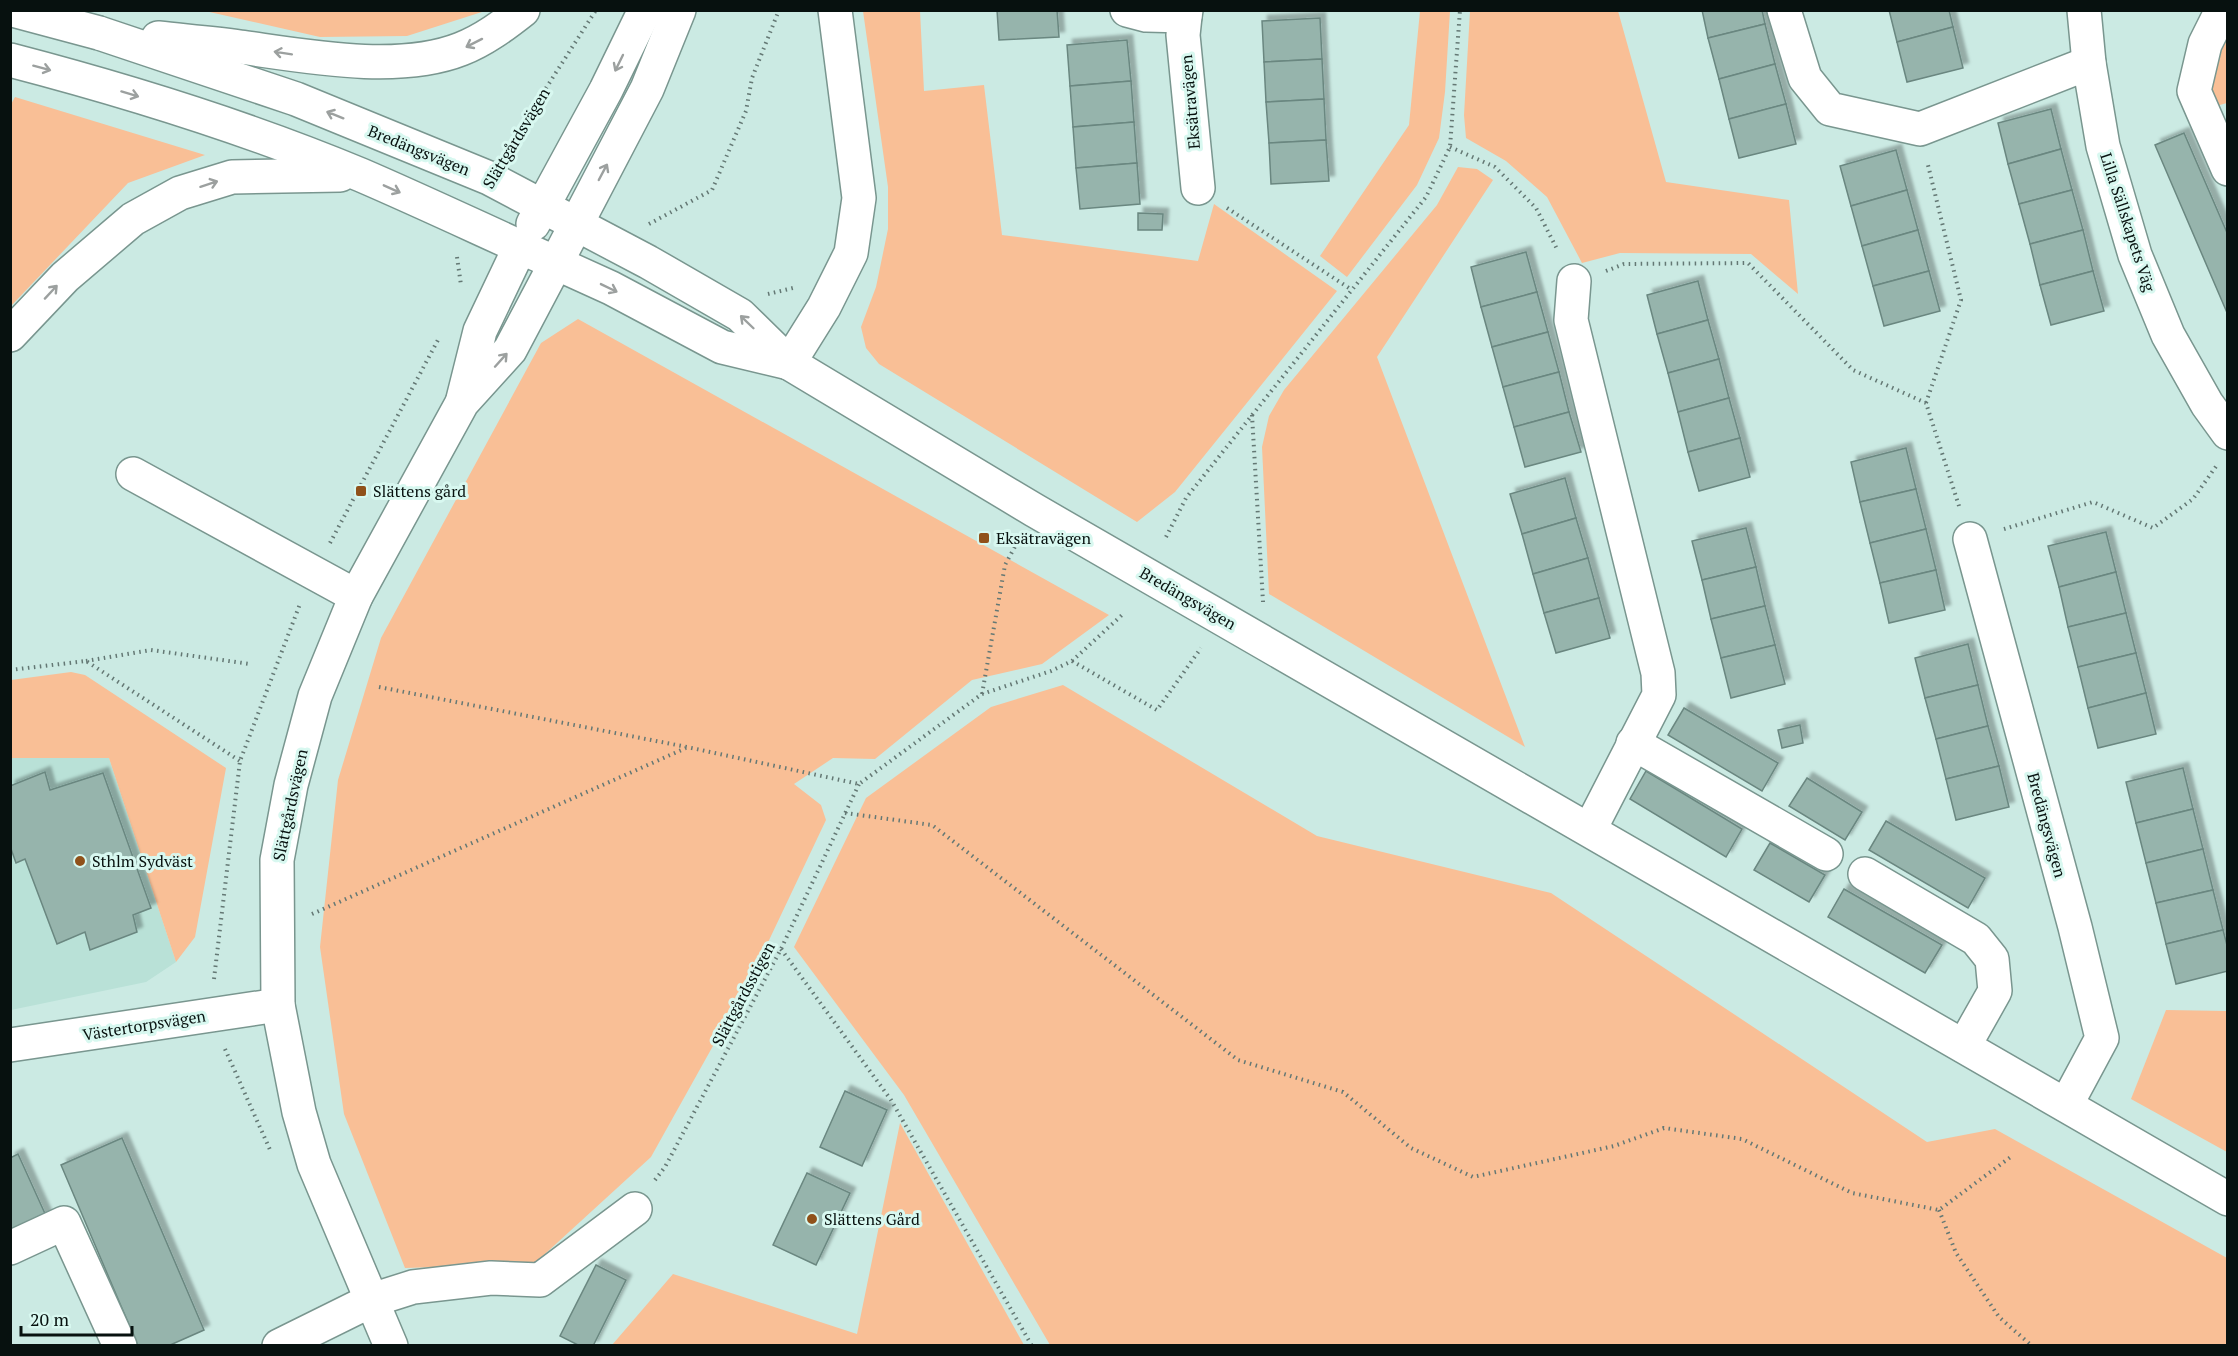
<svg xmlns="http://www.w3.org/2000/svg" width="2238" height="1356" font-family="'PT Serif',serif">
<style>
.built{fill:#b9e1d7}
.green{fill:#f9bf96}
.building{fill:#96b4ac;stroke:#6a8780;stroke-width:1.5;filter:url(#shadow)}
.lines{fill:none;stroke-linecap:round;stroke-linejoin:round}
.minor-casing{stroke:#79968f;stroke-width:36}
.major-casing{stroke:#79968f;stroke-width:36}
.path{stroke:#647874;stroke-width:4;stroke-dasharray:1.5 4.5;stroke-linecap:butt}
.minor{stroke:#fff;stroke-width:33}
.major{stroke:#fff;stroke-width:33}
.major-bridge-casing{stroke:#79968f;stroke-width:36;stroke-linecap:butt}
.major-bridge{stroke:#fff;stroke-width:33}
.oneway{stroke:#9ca09f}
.poi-dot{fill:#90511a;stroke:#d8f8f0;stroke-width:2}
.labels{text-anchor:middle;stroke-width:6;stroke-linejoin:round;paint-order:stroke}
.street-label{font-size:16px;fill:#07110f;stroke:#d8f8f0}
.poi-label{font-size:16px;fill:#07110f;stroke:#d8f8f0;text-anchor:start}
</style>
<defs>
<filter id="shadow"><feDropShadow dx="5.5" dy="-5.5" stdDeviation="1.5" flood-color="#0004"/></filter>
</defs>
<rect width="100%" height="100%" fill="#cbeae3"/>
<!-- built -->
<path class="built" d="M10,758H109L176,962L146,982L11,1010Z"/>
<!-- green -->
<g class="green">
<path d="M205,11H485L407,36L320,37Z"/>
<path d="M863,11H920L924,91L984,85L1002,235L1198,261L1214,204L1337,291L1175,492L1137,522L879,364L866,348L861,327L876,287L888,229V187Z"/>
<path d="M1420,11H1450L1445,92L1439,138L1417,185L1347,277L1320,256L1409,125Z"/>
<path d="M1470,11H1618L1666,182L1789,200L1798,294L1751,254L1620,253L1582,263L1547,197L1506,161L1466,138L1464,115Z"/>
<path d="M2227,23V103L2216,106L2208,88Z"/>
<path d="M15,97L205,155L128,183L11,306L10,106Z"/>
<path d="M1458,167L1477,169L1493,180L1377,357L1525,747L1269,594L1262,447L1269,416L1284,390L1437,205Z"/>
<path d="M578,319L1109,615L1042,664L972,680L875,759L833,758L794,784L821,805L826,820L752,976L651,1157L534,1264L405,1268L344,1114L320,947L338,780L381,638L541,343Z"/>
<path d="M71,672L85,675L226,768L195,937L176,962L109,758H11V680Z"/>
<path d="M1063,685L1317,836L1551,893L1927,1142L1995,1129L2227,1258V1345H1050L904,1095L794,947L866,798L991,707Z"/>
<path d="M2166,1010L2227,1011V1152L2131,1099Z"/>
<path d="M900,1123L1024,1345H612L673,1274L857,1334Z"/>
</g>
<!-- building -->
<g class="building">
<path d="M997,10H1057L1059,37L999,40Z"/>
<path d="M1702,10H1762L1765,24L1708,38Z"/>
<path d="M1889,10H1949L1953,27L1897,42Z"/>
<path d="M1320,18L1322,59L1264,62L1262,21Z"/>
<path d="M1765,24L1775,64L1719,79L1708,38Z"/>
<path d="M1953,27L1963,68L1907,82L1897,42Z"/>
<path d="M1127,40L1131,81L1070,86L1067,45Z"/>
<path d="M1322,59L1324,99L1266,102L1264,62Z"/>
<path d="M1775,64L1786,104L1729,119L1719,79Z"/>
<path d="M1131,81L1134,122L1073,127L1070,86Z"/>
<path d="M1324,99L1326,140L1269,143L1266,102Z"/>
<path d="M1786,104L1796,144L1739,158L1729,119Z"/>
<path d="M2051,109L2061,149L2008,164L1998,123Z"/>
<path d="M1134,122L1137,163L1076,168L1073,127Z"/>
<path d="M2184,133L2228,235V315L2155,145Z"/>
<path d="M1326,140L1329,181L1271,184L1269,143Z"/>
<path d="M2061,149L2072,190L2019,204L2008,164Z"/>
<path d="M1896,150L1907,190L1851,206L1840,166Z"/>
<path d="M1137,163L1140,204L1080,209L1076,168Z"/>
<path d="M1907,190L1918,230L1862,246L1851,206Z"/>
<path d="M2072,190L2083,230L2030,244L2019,204Z"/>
<path d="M1138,213L1163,214L1162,230H1138Z"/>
<path d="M1918,230L1929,271L1873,286L1862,246Z"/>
<path d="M2083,230L2093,271L2040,285L2030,244Z"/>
<path d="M1526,252L1537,292L1481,307L1471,267Z"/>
<path d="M1929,271L1940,311L1884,326L1873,286Z"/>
<path d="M2093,271L2104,311L2051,325L2040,285Z"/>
<path d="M1698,281L1708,320L1657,334L1647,295Z"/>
<path d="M1537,292L1548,332L1492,347L1481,307Z"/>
<path d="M1708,320L1719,359L1668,373L1657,334Z"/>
<path d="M1548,332L1559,372L1503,387L1492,347Z"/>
<path d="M1719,359L1729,398L1678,412L1668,373Z"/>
<path d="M1559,372L1569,412L1514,427L1503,387Z"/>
<path d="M1729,398L1740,438L1688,452L1678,412Z"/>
<path d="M1569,412L1581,452L1525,467L1514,427Z"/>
<path d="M1740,438L1750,477L1699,491L1688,452Z"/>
<path d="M1906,448L1916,489L1860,502L1851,462Z"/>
<path d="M1565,478L1576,518L1522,534L1510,494Z"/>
<path d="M1916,489L1926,529L1870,543L1860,502Z"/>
<path d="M1576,518L1588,558L1533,574L1522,534Z"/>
<path d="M1746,528L1756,567L1702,580L1692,541Z"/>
<path d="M1926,529L1936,570L1880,583L1870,543Z"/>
<path d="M2106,532L2116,572L2059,587L2048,546Z"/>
<path d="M1588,558L1599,598L1544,613L1533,574Z"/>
<path d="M1756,567L1765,606L1711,619L1702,580Z"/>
<path d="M1936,570L1945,610L1889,623L1880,583Z"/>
<path d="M2116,572L2126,613L2068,627L2059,587Z"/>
<path d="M1599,598L1610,638L1556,653L1544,613Z"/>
<path d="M1765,606L1775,645L1721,658L1711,619Z"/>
<path d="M2126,613L2136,653L2078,667L2068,627Z"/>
<path d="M1968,644L1978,685L1925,698L1915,658Z"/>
<path d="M1775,645L1785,684L1731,698L1721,658Z"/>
<path d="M2136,653L2146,693L2088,708L2078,667Z"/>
<path d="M1978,685L1988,726L1936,739L1925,698Z"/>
<path d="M2146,693L2156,734L2098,748L2088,708Z"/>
<path d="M1684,708L1778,763L1762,791L1668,735Z"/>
<path d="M1800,725L1803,743L1782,748L1778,730Z"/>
<path d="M1988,726L1999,766L1946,779L1936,739Z"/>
<path d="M1999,766L2009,807L1956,820L1946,779Z"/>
<path d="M2183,768L2193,809L2136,823L2126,782Z"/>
<path d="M1646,771L1742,829L1726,857L1630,799Z"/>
<path d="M45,772L50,790L103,773L151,908L133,915L137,932L90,950L85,932L57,944L25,859L16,863L10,846V786Z"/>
<path d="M1807,778L1862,812L1845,840L1789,806Z"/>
<path d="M2193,809L2203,849L2146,863L2136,823Z"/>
<path d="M1886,821L1985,878L1968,908L1869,850Z"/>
<path d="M1770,843L1825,875L1809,902L1754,870Z"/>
<path d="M2203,849L2213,890L2156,903L2146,863Z"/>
<path d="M1844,889L1942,945L1925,973L1828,917Z"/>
<path d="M2213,890L2223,930L2166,944L2156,903Z"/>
<path d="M2223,930L2228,949V971L2176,984L2166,944Z"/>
<path d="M845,1091L887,1110L862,1166L820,1147Z"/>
<path d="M122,1138L204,1330L168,1346H138L61,1165Z"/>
<path d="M18,1154L47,1218L10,1234V1158Z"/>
<path d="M807,1173L850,1193L816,1265L773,1245Z"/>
<path d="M596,1265L626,1280L593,1346H580L560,1336Z"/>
</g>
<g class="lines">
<!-- minor casing -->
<g class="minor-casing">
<g id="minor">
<path d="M1127,10L1146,15L1185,16L1186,10"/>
<path d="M1784,10L1805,78L1830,109L1920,129L2089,63"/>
<path d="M2084,10L2089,63L2103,146L2135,255L2168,335L2207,404L2228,433"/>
<path d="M2222,10L2205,44L2194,91L2228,169"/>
<path d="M1185,16L1183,35L1198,188"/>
<path d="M576,224L648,262L740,315L789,363L1034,510L2228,1199"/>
<path d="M1574,281L1571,320L1658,673L1659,695L1590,829"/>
<path d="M789,363L824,307L851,253L859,198L835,10"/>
<path d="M463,399L480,331L520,247"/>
<path d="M133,474L356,596"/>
<path d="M1970,539L2075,927L2102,1038L2066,1105"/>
<path d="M1633,743L1826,854"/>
<path d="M1865,874L1976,939L1992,959L1995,991L1964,1046"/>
<path d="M10,1045L278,1005"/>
<path d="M10,1248L64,1223L120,1346"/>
<path d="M279,1346L372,1300L413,1287L491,1278L540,1280L635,1209"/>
<path d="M391,1346L314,1164L299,1112L278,1005L277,860L291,785L315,696L356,596L462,403L510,350L556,263L611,288L722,347L789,363"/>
</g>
</g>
<!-- major casing -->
<g class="major-casing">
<g id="major">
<path d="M99,33L296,99L489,178L576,224"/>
<path d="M158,38C185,41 213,43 240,47C305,56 398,74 461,49C484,40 504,25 523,10"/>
<path d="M10,60C129,91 248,128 361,175C426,203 491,234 556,263L647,89L679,10"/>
<path d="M533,224L606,90L645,10"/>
<path d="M10,335L65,277L133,219L180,193L232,177L340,175"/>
</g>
</g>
<!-- path -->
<g class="path">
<path d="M1450,147L1495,167L1536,208L1558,251"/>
<path d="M507,149L596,10"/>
<path d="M1227,208L1352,290"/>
<path d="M649,224L712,190L746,111L752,78L779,10"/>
<path d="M457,257L461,285"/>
<path d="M1606,271L1624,264L1748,263L1853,370L1926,403L1959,506"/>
<path d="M768,294L793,288"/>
<path d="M1926,403L1961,300L1927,161"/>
<path d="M1252,415L1263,602"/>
<path d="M2004,529L2093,502L2153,528L2193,499L2217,465"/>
<path d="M1166,537L1186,498L1426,197L1450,147L1460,10"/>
<path d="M330,543L439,338"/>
<path d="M86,661L151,650L250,664"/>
<path d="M1072,661L1157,710L1201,648"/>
<path d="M10,670L86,661L240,761"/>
<path d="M379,687L687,747L859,784L982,694L1051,671L1072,661L1122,615"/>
<path d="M982,694L1005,565L1018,541"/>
<path d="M845,813L932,825L1238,1060L1343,1092L1411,1148L1473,1177L1614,1146L1664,1128L1742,1139L1852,1193L1939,1210L2012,1156"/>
<path d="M312,914L686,748"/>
<path d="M781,949L891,1100L1032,1346"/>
<path d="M214,979L240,761L300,604"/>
<path d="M225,1049L271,1152"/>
<path d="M655,1180L665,1167L781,949L859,784"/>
<path d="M1939,1210L1956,1253L1999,1317L2032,1346"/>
</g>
<!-- minor -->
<use href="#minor" class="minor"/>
<!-- major -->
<use href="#major" class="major"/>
<!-- major-bridge casing -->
<g class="major-bridge-casing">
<path id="major-bridge" d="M13,10L99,33"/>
</g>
<!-- major-bridge -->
<use href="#major-bridge" class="major-bridge"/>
</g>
<!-- one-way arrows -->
<defs><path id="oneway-shaft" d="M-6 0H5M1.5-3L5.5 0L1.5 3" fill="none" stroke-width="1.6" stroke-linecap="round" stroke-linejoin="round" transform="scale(1.5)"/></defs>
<g class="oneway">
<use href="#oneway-shaft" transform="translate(474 43) rotate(153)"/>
<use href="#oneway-shaft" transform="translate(283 53) rotate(-171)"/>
<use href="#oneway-shaft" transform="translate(619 63) rotate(116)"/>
<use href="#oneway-shaft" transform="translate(42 68) rotate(15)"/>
<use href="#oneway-shaft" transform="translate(130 94) rotate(17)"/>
<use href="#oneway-shaft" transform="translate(335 115) rotate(-158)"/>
<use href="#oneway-shaft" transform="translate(603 172) rotate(-62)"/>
<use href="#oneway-shaft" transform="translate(209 184) rotate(-18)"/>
<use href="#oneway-shaft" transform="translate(392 189) rotate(24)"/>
<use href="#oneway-shaft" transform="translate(609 288) rotate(26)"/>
<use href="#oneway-shaft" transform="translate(51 292) rotate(-47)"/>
<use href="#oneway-shaft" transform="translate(747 322) rotate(-136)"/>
<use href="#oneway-shaft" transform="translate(501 360) rotate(-48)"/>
</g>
<!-- markers -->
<g class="poi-dot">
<rect x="355" y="485" width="12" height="12" rx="3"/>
<rect x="978" y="532" width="12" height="12" rx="3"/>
<circle cx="80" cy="861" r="6"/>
<circle cx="812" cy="1219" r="6"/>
</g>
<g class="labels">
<!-- street labels -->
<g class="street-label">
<text transform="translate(1190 102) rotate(-95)" y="6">Eksätravägen</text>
<text transform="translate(516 138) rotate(-59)" y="6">Slättgårdsvägen</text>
<text transform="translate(419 150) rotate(22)" y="6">Bredängsvägen</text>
<text transform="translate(2128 222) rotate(72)" y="6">Lilla Sällskapets Väg</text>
<text transform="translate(1188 598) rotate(30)" y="6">Bredängsvägen</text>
<text transform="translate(290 805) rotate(-78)" y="6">Slättgårdsvägen</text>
<text transform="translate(2047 825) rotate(75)" y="6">Bredängsvägen</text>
<text transform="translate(743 994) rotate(-62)" y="6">Slättgårdsstigen</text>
<text transform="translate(144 1025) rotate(-9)" y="6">Västertorpsvägen</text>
</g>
<!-- poi labels -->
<g class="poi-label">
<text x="373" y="497">Slättens gård</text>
<text x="996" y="544">Eksätravägen</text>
<text x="92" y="867">Sthlm Sydväst</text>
<text x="824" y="1225">Slättens Gård</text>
</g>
</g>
<!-- border -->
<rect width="2238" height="1356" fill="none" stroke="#07110f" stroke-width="24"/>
<!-- scale -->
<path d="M21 1326v9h111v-9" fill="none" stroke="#07110f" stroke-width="3"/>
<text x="30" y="1326" font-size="18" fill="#07110f" stroke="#d8f8f0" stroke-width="4.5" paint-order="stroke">20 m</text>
</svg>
